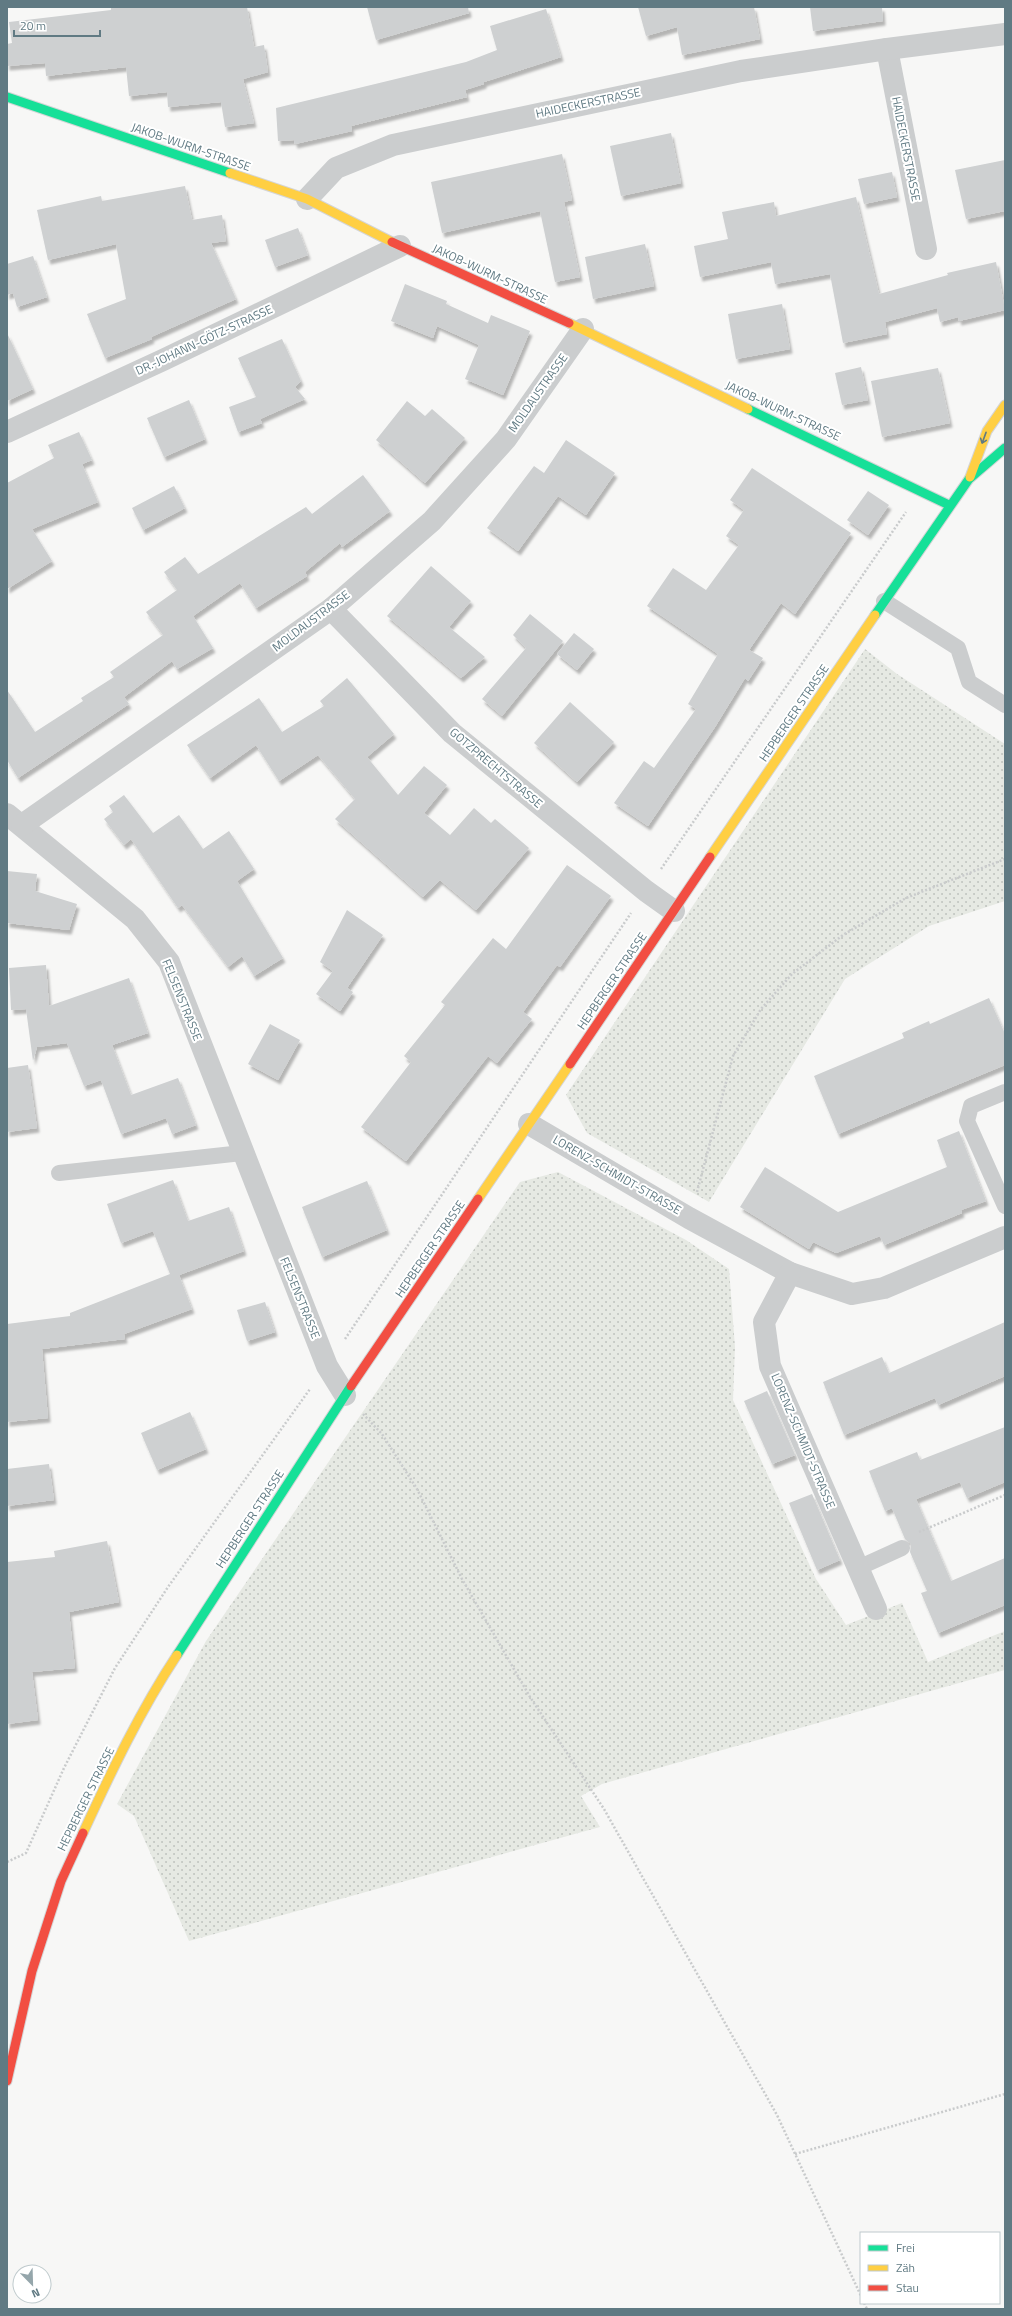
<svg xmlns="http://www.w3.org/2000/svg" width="1012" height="2316" font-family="'Titillium Web',sans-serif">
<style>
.grass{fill:url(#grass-dots)}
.building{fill:#ced0d1;filter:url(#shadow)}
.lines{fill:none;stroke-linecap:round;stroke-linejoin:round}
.fast-casing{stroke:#d4d5d6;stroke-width:11}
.slow-casing{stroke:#d4d5d6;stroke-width:11}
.jam-casing{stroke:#d4d5d6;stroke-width:11}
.path{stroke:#c9cbcc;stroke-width:2.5;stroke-dasharray:2 2;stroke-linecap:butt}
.lane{stroke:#cbcdce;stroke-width:16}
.street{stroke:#cbcdce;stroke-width:22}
.fast{stroke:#16e098;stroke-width:9}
.slow{stroke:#ffcf43;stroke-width:9}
.jam{stroke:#f24e42;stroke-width:9}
.oneway{stroke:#607a83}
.labels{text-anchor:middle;stroke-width:4;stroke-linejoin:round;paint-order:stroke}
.street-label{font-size:12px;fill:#607a83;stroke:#fff}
</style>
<defs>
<pattern id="grass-dots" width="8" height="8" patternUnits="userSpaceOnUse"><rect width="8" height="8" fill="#e6e9e3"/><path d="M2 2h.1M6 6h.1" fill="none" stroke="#bec2bd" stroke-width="1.8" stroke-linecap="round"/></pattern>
<filter id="shadow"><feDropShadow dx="2.5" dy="4.5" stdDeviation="1" flood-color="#0004"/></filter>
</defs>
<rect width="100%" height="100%" fill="#f7f7f6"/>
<!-- grass -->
<g class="grass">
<path d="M865,649L897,674L1005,744V901L929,926L845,979L709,1202L587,1133L566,1095Z"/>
<path d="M558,1172L686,1240L729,1269L735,1347L733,1400L816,1579L846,1625L902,1603L928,1662L1005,1631V1670L602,1784L581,1796L600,1827L189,1941L134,1816L117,1804L206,1641L520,1182Z"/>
</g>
<!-- building -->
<g class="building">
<path d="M111,7H247L254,47L264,45L268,72L243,79L254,123L225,127L221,102L168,107L167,92L129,96L126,67L46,76L45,63L7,66V44L12,43L9,22L111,10Z"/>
<path d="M367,7H468L469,13L376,40Z"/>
<path d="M638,7H754L760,39L682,55L677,27L646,36Z"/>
<path d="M810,7H882L883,21L813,31Z"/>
<path d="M546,9L561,57L484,82V84L465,90L467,97L351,126L352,131L295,144L294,140L278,141L276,108L466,62L497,50L490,26Z"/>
<path d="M671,133L681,183L621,196L610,146Z"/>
<path d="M562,154L572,200L564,202L580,277L555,282L540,211L442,233L431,182Z"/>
<path d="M1005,160V211L966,219L955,170Z"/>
<path d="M892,172L897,197L864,204L858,179Z"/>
<path d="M185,186L192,220L222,215L226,241L211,243L236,299L151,337L152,339L105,358L87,314L126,299L116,244L48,260L37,210L101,196L102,201Z"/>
<path d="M856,197L879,294L948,275L947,273L996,262L1005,310L959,321L958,317L940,322L937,308L885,322L887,334L843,343L830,274L775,284L771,262L700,277L694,246L728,239L722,212L774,202L776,216Z"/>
<path d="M298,228L308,255L275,267L265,240Z"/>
<path d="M645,244L654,286L593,299L585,257Z"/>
<path d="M33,256L47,297L17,307L13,293L7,295V264Z"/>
<path d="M405,284L447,301L446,304L488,323L491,315L530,331L503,395L465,379L479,345L437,326L433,338L391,321Z"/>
<path d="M782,304L790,349L736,359L728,314Z"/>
<path d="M7,333L33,389L7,401Z"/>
<path d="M282,339L301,381L295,387L305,399L260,419L262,423L238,432L229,407L256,397L238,358Z"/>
<path d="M861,367L868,400L842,405L835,373Z"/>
<path d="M938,368L950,423L882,437L871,381Z"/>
<path d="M189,400L205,439L164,457L147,418Z"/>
<path d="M407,401L425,416L432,409L465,438L425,483L376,440Z"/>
<path d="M79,432L92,460L82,464L98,502L32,529L52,561L7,589V483L54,458L48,445Z"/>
<path d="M566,440L615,473L586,515L558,496L518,551L487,528L534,466L544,473Z"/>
<path d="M752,468L851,533L795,614L781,603L749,650L763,658L748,681L745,678L715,727L648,826L614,803L644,761L654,768L696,709L688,704L718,654L647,606L673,568L706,590L739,545L726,536L744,510L730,500Z"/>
<path d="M363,475L390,511L342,547L340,543L305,572L307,576L256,608L240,583L193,616L213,648L177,669L172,661L124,697L129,704L18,778L7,760V690L35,732L83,701L81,698L114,677L110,672L163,635L146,612L177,590L164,572L185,557L198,574L306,507L312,514Z"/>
<path d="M174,486L185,508L143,530L132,508Z"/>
<path d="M868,491L889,505L868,535L847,520Z"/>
<path d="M431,566L471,601L449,627L485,657L461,678L387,616Z"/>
<path d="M530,614L563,641L502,716L482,699L526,648L513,635Z"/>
<path d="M574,633L594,649L577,670L557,654Z"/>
<path d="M347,678L394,734L367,757L398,795L424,766L447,785L424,813L450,835L474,808L491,823L495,819L529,848L476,910L440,880L423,897L335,819L355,799L318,755L279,781L256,745L210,778L187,745L259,698L282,732L324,706L320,701Z"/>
<path d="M570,702L614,742L577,782L534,743Z"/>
<path d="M124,795L153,833L179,815L203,849L229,831L254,869L237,881L283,958L254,976L242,956L228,967L182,905L178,908L131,839L124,845L104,819L113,812L109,806Z"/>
<path d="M567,865L611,896L560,967L557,965L523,1012L532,1019L497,1063L488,1056L406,1161L361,1127L411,1062L404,1056L445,1005L441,1002L493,938L506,949Z"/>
<path d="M7,871L37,874L35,891L77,904L69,930L7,923Z"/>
<path d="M347,910L383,935L347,988L353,992L340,1011L316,994L333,971L320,962Z"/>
<path d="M46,965L49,1006L129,978L148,1033L112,1045L131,1095L178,1078L196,1125L172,1134L166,1118L121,1134L101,1080L84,1086L67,1043L37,1047L33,1061L26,1009L11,1010L9,968Z"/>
<path d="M989,998L1005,1034V1065L838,1134L814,1076L904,1038L902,1033L929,1021L930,1024Z"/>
<path d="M270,1024L300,1040L278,1080L248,1064Z"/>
<path d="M28,1065L37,1128L7,1132V1068Z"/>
<path d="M959,1131L986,1201L961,1210L962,1213L884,1245L880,1236L836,1253L813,1242L809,1249L740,1207L765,1167L838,1212L947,1167L937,1140Z"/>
<path d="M173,1180L188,1221L229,1207L244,1251L179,1275L192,1309L124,1334L125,1339L42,1349L48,1418L7,1422V1324L70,1316V1313L170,1274L153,1231L121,1243L107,1204Z"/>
<path d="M367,1181L387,1230L322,1257L302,1207Z"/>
<path d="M265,1302L275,1332L247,1341L237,1310Z"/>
<path d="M1005,1322V1376L938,1405L935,1398L844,1435L823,1382L882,1357L889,1373Z"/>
<path d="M767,1391L795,1455L772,1464L744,1401Z"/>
<path d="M190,1412L206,1449L157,1470L141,1433Z"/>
<path d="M1005,1427V1482L967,1498L960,1482L916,1499L951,1581L1005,1558V1605L938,1633L921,1593L927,1591L910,1552L911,1544L905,1539L892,1508L885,1511L869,1471L917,1452L920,1460Z"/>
<path d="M49,1464L54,1500L7,1506V1469Z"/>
<path d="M812,1494L840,1560L817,1570L789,1503Z"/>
<path d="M107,1541L119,1602L69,1612L75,1668L32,1672L38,1720L7,1724V1562L55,1557L54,1551Z"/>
</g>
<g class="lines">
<!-- fast casing -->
<g class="fast-casing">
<g id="fast">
<path d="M7,97L230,173"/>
<path d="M748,409L949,505"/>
<path d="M875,615L969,479L1005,448"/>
<path d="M177,1655L351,1386"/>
</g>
</g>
<!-- slow casing -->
<g class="slow-casing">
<g id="slow">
<path d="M230,173L307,199L392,242"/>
<path d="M569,323L748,409"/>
<path d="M970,477L987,431L1005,405"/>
<path d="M710,857L875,615"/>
<path d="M478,1199L570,1064"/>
<path d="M83,1833C111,1772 140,1711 177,1655"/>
</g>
</g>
<!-- jam casing -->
<g class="jam-casing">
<g id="jam">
<path d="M392,242L569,323"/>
<path d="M570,1064L710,857"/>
<path d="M351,1386L478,1199"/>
<path d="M7,2081L32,1971L61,1881L83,1833"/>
</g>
</g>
<!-- path -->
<g class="path">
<path d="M661,869L906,512"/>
<path d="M697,1192L733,1056L761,1009L792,974L843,935L906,898L1005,859"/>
<path d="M345,1339L631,913"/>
<path d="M363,1414L382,1434L417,1489L462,1579L530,1697L604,1809L777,2115L861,2296"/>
<path d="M919,1532L1005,1495"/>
<path d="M7,1862L26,1853L64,1768L115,1668L168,1587L310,1389"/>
<path d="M795,2154L1005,2094"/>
<path d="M864,2303L867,2309"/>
</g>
<!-- lane -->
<g class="lane">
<path d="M884,601L958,648L969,682L1005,705"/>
<path d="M1005,1092L971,1106L967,1121L1005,1206"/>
<path d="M59,1173L242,1153"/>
<path d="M858,1568L902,1548"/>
</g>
<!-- street -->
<g class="street">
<path d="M887,49L926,249"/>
<path d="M307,199L336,168L393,145L741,71L887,49L1005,34"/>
<path d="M7,432L163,360L400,246"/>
<path d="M331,609L452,733L646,891L674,911"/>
<path d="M7,814L135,919L169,962L327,1366L345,1395"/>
<path d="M22,825L331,609L432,521L506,439L583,329"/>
<path d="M529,1124L689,1218L790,1273L852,1294L884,1288L1005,1237"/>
<path d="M790,1273L764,1322L770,1366L876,1609"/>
</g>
<!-- fast -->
<use href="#fast" class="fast"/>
<!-- slow -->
<use href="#slow" class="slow"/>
<!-- jam -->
<use href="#jam" class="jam"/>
</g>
<!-- one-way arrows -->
<defs><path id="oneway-shaft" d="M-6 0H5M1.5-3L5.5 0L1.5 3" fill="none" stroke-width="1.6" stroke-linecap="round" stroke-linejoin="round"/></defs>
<use class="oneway" href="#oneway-shaft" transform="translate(984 438) rotate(110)"/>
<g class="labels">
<!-- street labels -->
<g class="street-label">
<text transform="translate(588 103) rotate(-12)" y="4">HAIDECKERSTRASSE</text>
<text transform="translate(191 147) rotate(19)" y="4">JAKOB-WURM-STRASSE</text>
<text transform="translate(906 149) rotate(79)" y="4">HAIDECKERSTRASSE</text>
<text transform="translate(490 274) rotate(25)" y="4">JAKOB-WURM-STRASSE</text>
<text transform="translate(204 340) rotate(-25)" y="4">DR.-JOHANN-GÖTZ-STRASSE</text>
<text transform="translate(538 393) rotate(-55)" y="4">MOLDAUSTRASSE</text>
<text transform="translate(783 411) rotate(25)" y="4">JAKOB-WURM-STRASSE</text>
<text transform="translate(311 621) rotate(-37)" y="4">MOLDAUSTRASSE</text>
<text transform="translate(794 713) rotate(-56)" y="4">HEPBERGER STRASSE</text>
<text transform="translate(496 768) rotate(40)" y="4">GOTZPRECHTSTRASSE</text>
<text transform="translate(612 981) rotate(-56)" y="4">HEPBERGER STRASSE</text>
<text transform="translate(182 1000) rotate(68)" y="4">FELSENSTRASSE</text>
<text transform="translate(617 1175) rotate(30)" y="4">LORENZ-SCHMIDT-STRASSE</text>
<text transform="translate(430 1249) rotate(-56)" y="4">HEPBERGER STRASSE</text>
<text transform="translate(300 1298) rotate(68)" y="4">FELSENSTRASSE</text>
<text transform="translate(803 1441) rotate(67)" y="4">LORENZ-SCHMIDT-STRASSE</text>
<text transform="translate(250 1519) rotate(-57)" y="4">HEPBERGER STRASSE</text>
<text transform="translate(86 1799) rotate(-64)" y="4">HEPBERGER STRASSE</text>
</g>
</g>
<!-- border -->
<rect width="1012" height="2316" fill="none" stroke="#607a83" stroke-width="16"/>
<!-- legend -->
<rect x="860" y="2232" width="140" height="72" fill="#ffffff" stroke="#bfcacd"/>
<rect x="868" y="2245" width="20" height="6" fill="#16e098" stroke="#bfcacd"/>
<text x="896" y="2252" font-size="12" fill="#607a83">Frei</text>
<rect x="868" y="2265" width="20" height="6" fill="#ffcf43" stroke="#bfcacd"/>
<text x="896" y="2272" font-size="12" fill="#607a83">Zäh</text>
<rect x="868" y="2285" width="20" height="6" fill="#f24e42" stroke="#bfcacd"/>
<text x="896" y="2292" font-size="12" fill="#607a83">Stau</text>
<!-- north arrow -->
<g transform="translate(32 2284) rotate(157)"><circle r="19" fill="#ffffff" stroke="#bfcacd"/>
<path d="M0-3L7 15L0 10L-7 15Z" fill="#95a6ab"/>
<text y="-6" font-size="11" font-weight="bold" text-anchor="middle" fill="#607a83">N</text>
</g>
<!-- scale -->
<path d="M14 30v6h86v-6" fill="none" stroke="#607a83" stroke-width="2"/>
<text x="20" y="30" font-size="12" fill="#607a83" stroke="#ffffff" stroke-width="3" paint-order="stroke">20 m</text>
</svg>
